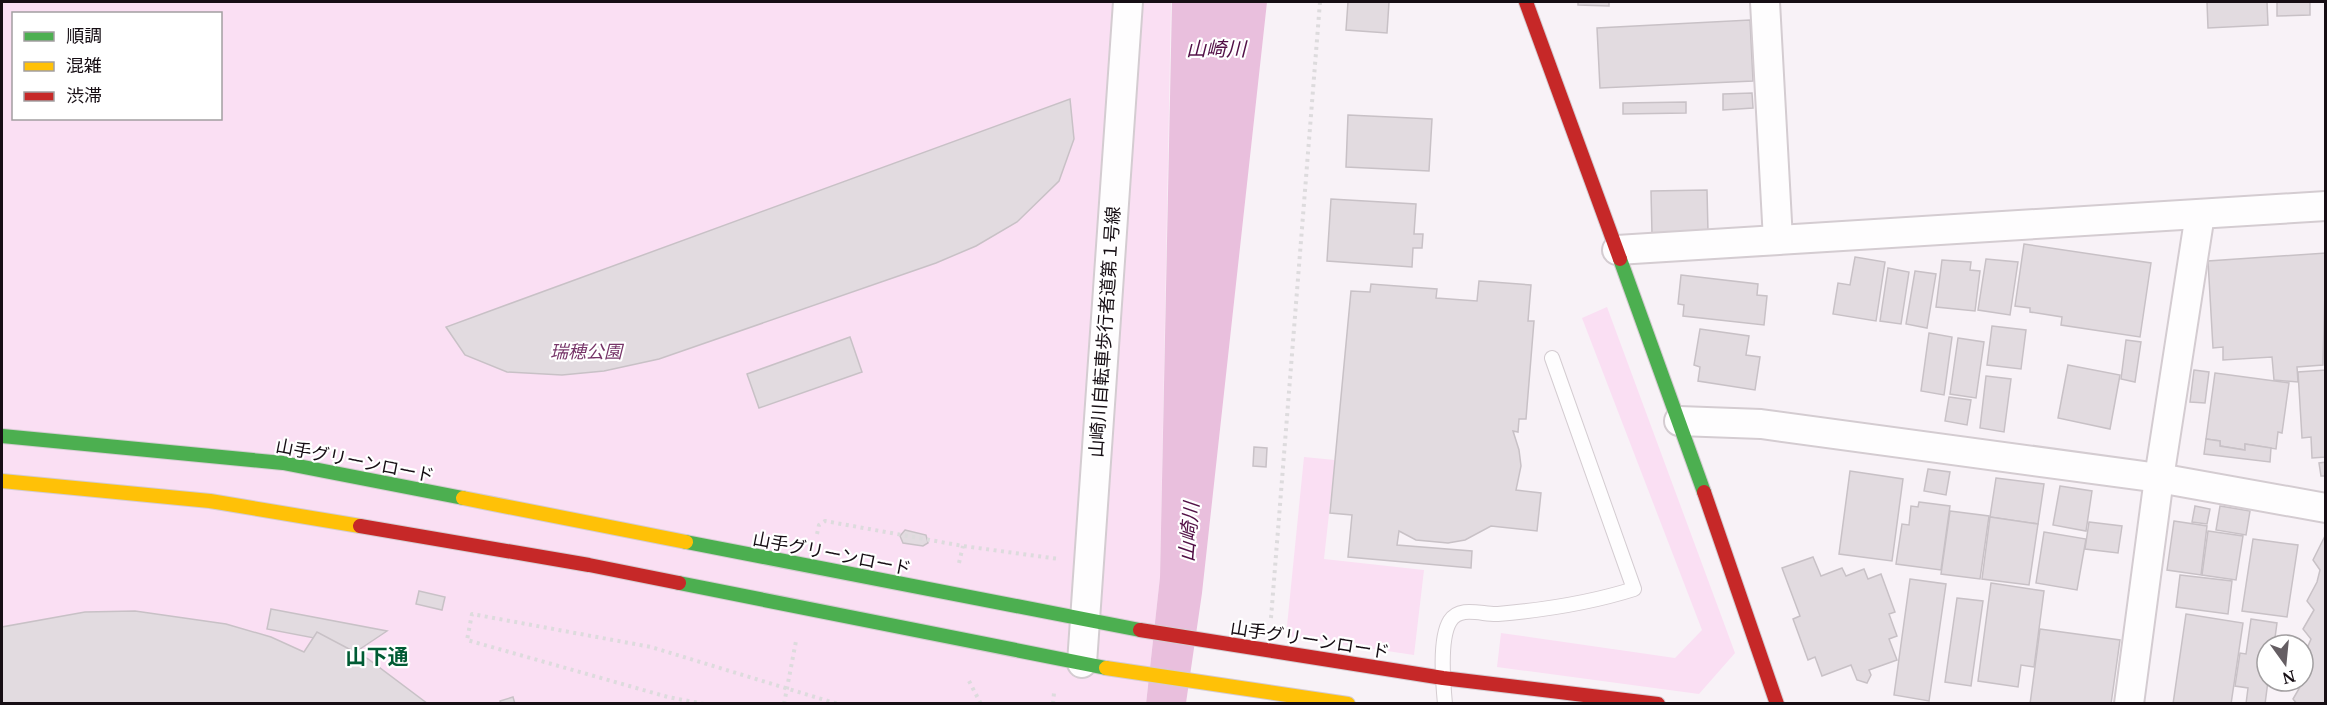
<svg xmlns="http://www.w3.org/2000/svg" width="2327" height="705" font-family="'Noto Serif','Noto Sans JP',serif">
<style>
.green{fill:#fadff3;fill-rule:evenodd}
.water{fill:#e9bfdd}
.building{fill:#e2dbe0;stroke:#c8c1c6;stroke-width:1.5}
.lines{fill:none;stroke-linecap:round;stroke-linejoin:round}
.lane-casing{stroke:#d4ccd1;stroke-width:16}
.street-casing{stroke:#d4ccd1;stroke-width:32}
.fast-casing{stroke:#d4ccd1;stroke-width:16}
.slow-casing{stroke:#d4ccd1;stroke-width:16}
.jam-casing{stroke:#d4ccd1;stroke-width:16}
.path{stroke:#dddbdd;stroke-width:4;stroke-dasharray:3 4.5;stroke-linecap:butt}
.lane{stroke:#fefdfe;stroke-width:14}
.street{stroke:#fefdfe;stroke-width:28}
.fast{stroke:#4caf50;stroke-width:14}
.slow{stroke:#ffc107;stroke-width:14}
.jam{stroke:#c62828;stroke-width:14}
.labels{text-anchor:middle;stroke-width:4.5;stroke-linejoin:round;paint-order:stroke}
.street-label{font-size:18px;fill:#160e14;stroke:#fff}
.park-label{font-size:18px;font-style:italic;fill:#773569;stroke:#fff}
.water-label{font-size:20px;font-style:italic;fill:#521046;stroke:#fff}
.quarter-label{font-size:21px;font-weight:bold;fill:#005b34;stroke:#fff}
</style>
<rect width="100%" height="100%" fill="#f8f2f7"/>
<!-- green -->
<g class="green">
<path d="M2,2H1171L1160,577L1146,703H2ZM14,14H220V118H14Z"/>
<path d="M1607,307L1735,653L1699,694L1497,667L1501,633L1675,658L1702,630L1582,318Z"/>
<path d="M1304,457L1335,460L1324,559L1424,570L1414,655L1286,636Z"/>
</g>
<!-- water -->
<path class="water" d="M1172,2H1267L1202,593L1186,703L1146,704L1160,577Z"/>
<!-- building -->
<g class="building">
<path d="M1348,2H1389L1387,33L1346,30Z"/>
<path d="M1578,2H1609V6L1578,5Z"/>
<path d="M2207,2H2267L2268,25L2208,28Z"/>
<path d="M2277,2H2310V15L2277,16Z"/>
<path d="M1750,20L1753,81L1600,88L1597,28Z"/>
<path d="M1752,93L1753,108L1723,110V94Z"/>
<path d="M1070,99L1074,139L1059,181L1017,222L976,246L936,263L659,359L604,371L562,375L507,372L465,355L446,327Z"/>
<path d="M1686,102V113L1623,114V103Z"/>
<path d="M1348,115L1432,119L1429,171L1346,167Z"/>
<path d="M1707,190L1708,232L1652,234L1651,191Z"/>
<path d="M1331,199L1416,204L1414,234H1423L1422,248H1413L1412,267L1327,261Z"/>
<path d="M2024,244L2151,263L2140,337L2061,325L2062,317L2030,312V308L2015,306Z"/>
<path d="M2326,253L2323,365L2297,367L2298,382L2274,380L2272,357L2223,360V347L2213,348L2208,261Z"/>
<path d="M1855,257L1885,262L1876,321L1833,314L1838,283L1850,285Z"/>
<path d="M1986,259L2018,262L2010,315L1978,310Z"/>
<path d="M1942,260L1971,262L1970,270L1980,271L1975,311L1936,307Z"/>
<path d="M1888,268L1909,272L1901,324L1880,321Z"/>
<path d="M1915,271L1936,274L1927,328L1906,324Z"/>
<path d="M1681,275L1758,284L1757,295L1767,296L1764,325L1683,316L1684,305L1678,304Z"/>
<path d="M1479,281L1531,285L1528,321H1534L1526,419H1519L1518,432L1513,431L1519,450L1521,466L1516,490L1541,493L1537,531L1491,526L1465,540L1448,543L1416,540L1399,531L1397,545L1472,551L1471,568L1348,557L1352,515L1330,513L1351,291L1370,292L1371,284L1437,289L1436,298L1477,301Z"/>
<path d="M1992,326L2026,330L2021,369L1987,365Z"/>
<path d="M1700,329L1749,336L1746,355L1760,357L1755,390L1698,381L1700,367L1694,365Z"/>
<path d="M1929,333L1952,337L1944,395L1921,391Z"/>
<path d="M850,337L862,372L759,408L747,374Z"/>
<path d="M1958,338L1984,342L1976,398L1950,394Z"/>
<path d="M2126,340L2141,342L2135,382L2121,379Z"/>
<path d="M2068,365L2120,375L2110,429L2058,418Z"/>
<path d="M2194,370L2209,372L2205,403L2190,402Z"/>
<path d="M2326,370V457L2312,458L2311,437L2302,438L2298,372Z"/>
<path d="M2215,373L2289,383L2282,433L2278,432L2276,449L2245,444V450L2220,446V441L2206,439Z"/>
<path d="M1986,376L2011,379L2004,432L1980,428Z"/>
<path d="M1949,397L1971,400L1967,425L1945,421Z"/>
<path d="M2206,439L2220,441V446L2245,450V444L2271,448L2270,462L2204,454Z"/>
<path d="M1254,447L1267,448L1266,467L1253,466Z"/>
<path d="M2326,462V476H2321L2319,463Z"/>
<path d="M1928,469L1950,472L1946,495L1924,491Z"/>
<path d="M1850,471L1903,479L1892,561L1839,554Z"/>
<path d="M1996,478L2044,484L2038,524L1990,517Z"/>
<path d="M2060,486L2092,491L2086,531L2053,525Z"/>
<path d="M1919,502L1950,506L1941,570L1896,564L1902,524L1909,525L1911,506L1918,507Z"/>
<path d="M2195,506L2210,509L2207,524L2192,522Z"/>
<path d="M2220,506L2250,511L2246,535L2216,530Z"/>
<path d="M1950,511L1989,516L1980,579L1941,574Z"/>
<path d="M1990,517L2038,524L2029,585L1982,579Z"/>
<path d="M2174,521L2207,526L2201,575L2167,570Z"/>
<path d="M2089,522L2122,526L2118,553L2085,549Z"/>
<path d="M905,530L926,535L928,543L923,546L903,543L900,536Z"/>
<path d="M2208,531L2243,536L2236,580L2202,575Z"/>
<path d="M2044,532L2086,539L2077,590L2036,583Z"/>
<path d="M2326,534V704H2297L2293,699L2304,680L2303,658L2311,639L2303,629L2314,610L2307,601L2317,582L2320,570L2313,560Z"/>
<path d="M2253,539L2298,545L2287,617L2242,611Z"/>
<path d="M1813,557L1821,576L1842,568L1846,576L1864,569L1868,579L1881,574L1895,612L1889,614L1897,636L1889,639L1897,660L1869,670L1871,675L1867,683L1857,680L1851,665L1822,676L1815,657L1808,660L1793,619L1800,616L1782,568Z"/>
<path d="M2180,575L2232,581L2228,614L2176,607Z"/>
<path d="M1910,579L1946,584L1929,701L1894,695Z"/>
<path d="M1991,583L2044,591L2034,667L2021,665L2018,687L1978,681Z"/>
<path d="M419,591L445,597L442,610L416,604Z"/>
<path d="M1957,598L1983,601L1971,686L1945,682Z"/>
<path d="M271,609L387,631L342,661L317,656L320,639L267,629Z"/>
<path d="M135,611L226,624L271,637L304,652L317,632L368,659L428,704H2V627L85,612Z"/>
<path d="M2186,614L2243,623L2231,704H2173Z"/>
<path d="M2251,619L2277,623L2274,645H2267L2268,681L2265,704H2246L2248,688L2235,686L2240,653L2246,654Z"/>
<path d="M2040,629L2120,640L2111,704H2030Z"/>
<path d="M513,697L515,704H501L500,701Z"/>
</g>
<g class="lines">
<!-- lane casing -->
<g class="lane-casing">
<path id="lane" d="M1445,704C1443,683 1439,639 1450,621C1460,605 1483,615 1498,614C1544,610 1590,603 1634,589L1552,358"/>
</g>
<!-- street casing -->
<g class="street-casing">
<g id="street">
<path d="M1765,2L1778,240"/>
<path d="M1617,250L2326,206"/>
<path d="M1679,421L1761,424L2159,478L2326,508"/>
<path d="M1082,663L1128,2"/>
<path d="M2129,704L2159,478L2200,214"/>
</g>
</g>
<!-- fast casing -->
<g class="fast-casing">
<g id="fast">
<path d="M1620,259L1704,492"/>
<path d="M2,436L283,463L463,498"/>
<path d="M686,542L1140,630"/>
<path d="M679,583L1106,668"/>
</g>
</g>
<!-- slow casing -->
<g class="slow-casing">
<g id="slow">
<path d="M2,481L210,501L360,526"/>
<path d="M463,498L686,542"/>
<path d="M1106,668L1348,704"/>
</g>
</g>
<!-- jam casing -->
<g class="jam-casing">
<g id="jam">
<path d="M1526,2L1620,259"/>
<path d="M1704,492L1777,704"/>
<path d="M360,526L589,565L679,583"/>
<path d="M1140,630L1443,678L1658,704"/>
</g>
</g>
<!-- path -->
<g class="path">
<path d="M817,534L819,525L825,521L963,546L1059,559"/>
<path d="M959,563L963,546"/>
<path d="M1271,618L1320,2"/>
<path d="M969,681L981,704"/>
<path d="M704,704L668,697L467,640L472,614L651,647L838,704"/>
<path d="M784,704L796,641"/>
<path d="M1053,704L1054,693"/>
</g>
<!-- lane -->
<use href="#lane" class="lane"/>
<!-- street -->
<use href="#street" class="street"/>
<!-- fast -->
<use href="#fast" class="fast"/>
<!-- slow -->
<use href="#slow" class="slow"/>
<!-- jam -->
<use href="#jam" class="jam"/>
</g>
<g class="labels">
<!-- street labels -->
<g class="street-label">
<text transform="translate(1105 332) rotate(-86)" y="6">山崎川自転車歩行者道第１号線</text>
<text transform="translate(355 461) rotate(11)" y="6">山手グリーンロード</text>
<text transform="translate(832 554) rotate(11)" y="6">山手グリーンロード</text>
<text transform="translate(1310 640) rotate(9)" y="6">山手グリーンロード</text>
</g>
<!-- park labels -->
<g class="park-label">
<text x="586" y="358">瑞穂公園</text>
</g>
<!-- water labels -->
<g class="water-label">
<text x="1216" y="56">山崎川</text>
<text transform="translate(1189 532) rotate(-85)" y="7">山崎川</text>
</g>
<!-- quarter labels -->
<g class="quarter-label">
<text x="377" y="664">山下通</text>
</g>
</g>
<!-- border -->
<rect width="2327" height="705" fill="none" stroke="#160e14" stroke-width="6"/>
<!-- legend -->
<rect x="12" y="12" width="210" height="108" fill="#ffffff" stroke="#a29fa1" stroke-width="1.5"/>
<rect x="24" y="32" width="30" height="9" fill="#4caf50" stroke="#a29fa1" stroke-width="1.5"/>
<text x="66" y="42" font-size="18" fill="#160e14">順調</text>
<rect x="24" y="62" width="30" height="9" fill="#ffc107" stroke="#a29fa1" stroke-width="1.5"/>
<text x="66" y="72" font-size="18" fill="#160e14">混雑</text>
<rect x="24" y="92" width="30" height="9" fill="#c62828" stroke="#a29fa1" stroke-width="1.5"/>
<text x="66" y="102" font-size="18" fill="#160e14">渋滞</text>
<!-- north arrow -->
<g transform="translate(2285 663) rotate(165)"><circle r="28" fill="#ffffff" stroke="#a29fa1" stroke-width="1.5"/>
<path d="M0-4.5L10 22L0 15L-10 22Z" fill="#655e63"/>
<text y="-9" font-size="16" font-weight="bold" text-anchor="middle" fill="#160e14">N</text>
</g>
</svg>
